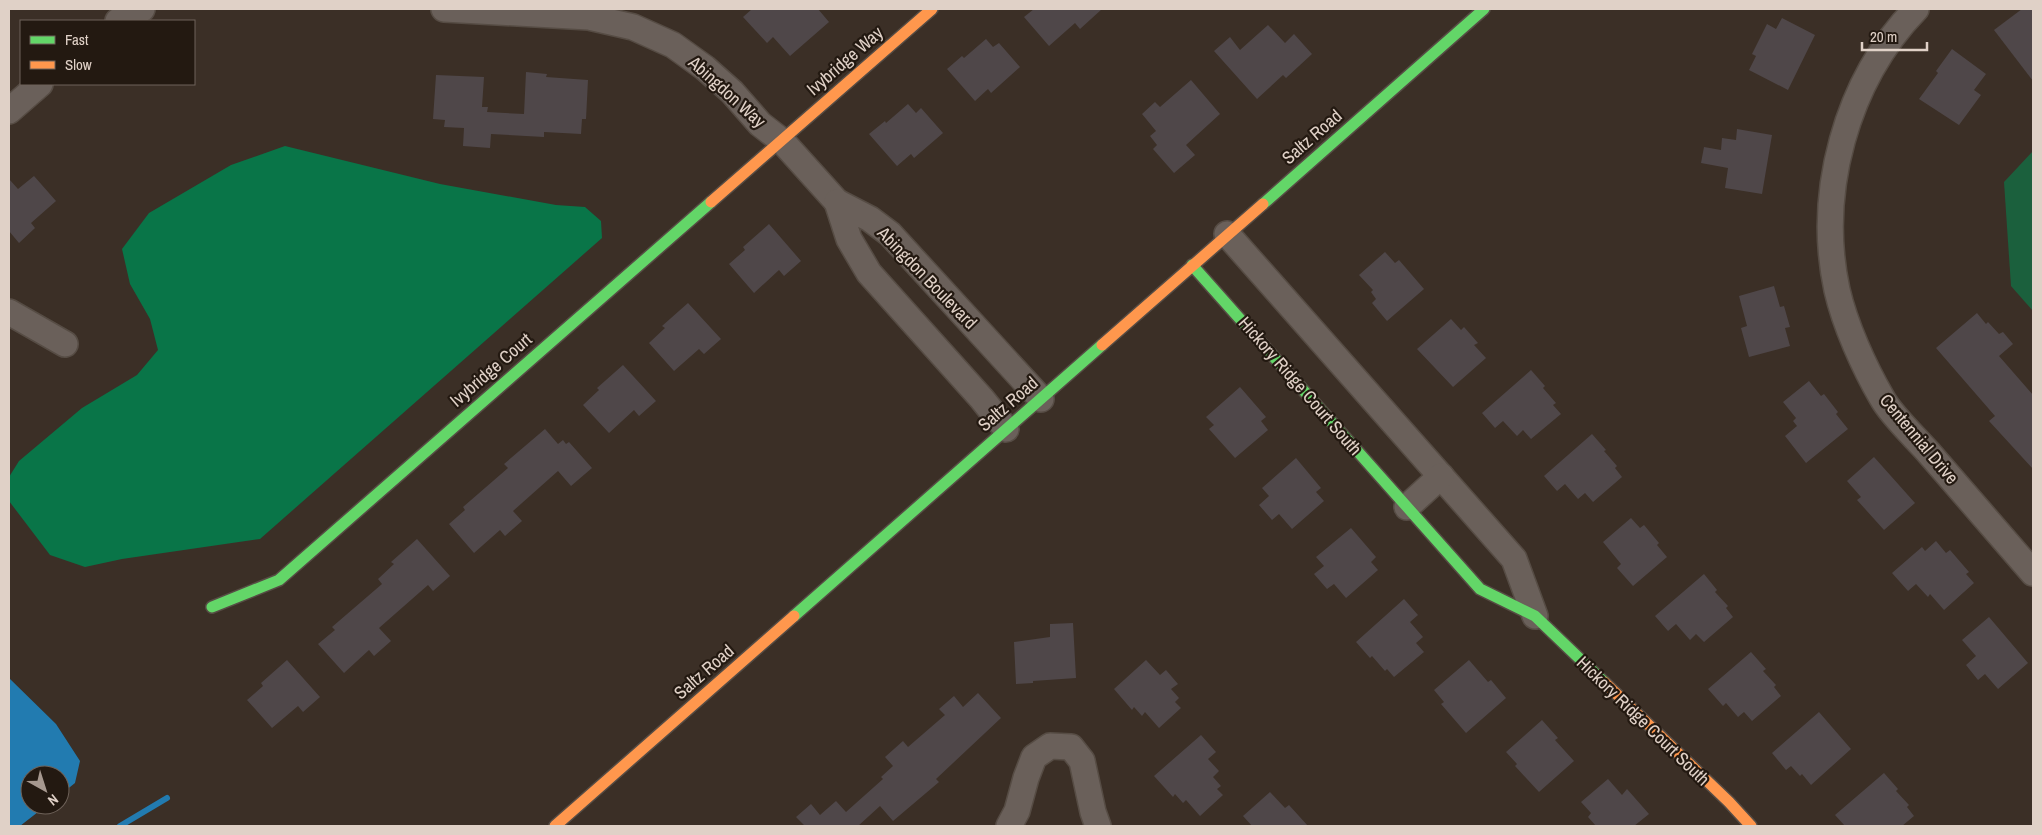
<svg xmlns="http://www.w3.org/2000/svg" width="2042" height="835" font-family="'Archivo Narrow',sans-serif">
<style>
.green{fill:#1b603d}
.forest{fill:#097548}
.water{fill:#227bb0}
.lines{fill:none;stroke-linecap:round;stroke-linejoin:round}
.stream{stroke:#227bb0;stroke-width:6}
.building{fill:#4f4749}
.street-casing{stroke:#564c44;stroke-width:28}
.fast-casing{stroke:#564c44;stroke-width:14}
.slow-casing{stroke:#564c44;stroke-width:14}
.street{stroke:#6a605a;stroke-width:25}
.fast{stroke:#63d668;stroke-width:11}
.slow{stroke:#ff974d;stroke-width:11}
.labels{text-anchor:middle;stroke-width:4.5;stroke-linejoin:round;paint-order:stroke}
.street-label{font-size:18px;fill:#e0d1c7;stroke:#231911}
</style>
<rect width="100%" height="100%" fill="#3b2f26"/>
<!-- green -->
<path class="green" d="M2033,151V311L2011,286L2004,182Z"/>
<!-- forest -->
<path class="forest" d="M285,146L440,184L556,205L585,207L601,221L602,238L260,539L122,559L85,567L50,555L9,501V477L19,461L82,408L137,375L158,350L150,319L130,284L122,249L149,213L231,165Z"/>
<!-- water -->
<path class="water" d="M9,678L56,724L80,761L75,783L60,795V775H30V805H47L20,826H9Z"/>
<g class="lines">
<!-- stream -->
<path class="stream" d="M120,826L167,798"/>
</g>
<!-- building -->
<g class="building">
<path d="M752,9H818L829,22L790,56L773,37L767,43L743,17Z"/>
<path d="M1034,9H1102L1080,29L1075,23L1049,46L1024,17Z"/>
<path d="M2022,9H2033V81L1994,30Z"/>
<path d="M1782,18L1815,35L1788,90L1749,70L1756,56L1752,54L1767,24L1776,29Z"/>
<path d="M1268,25L1285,43L1294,34L1312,54L1286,78L1283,75L1257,99L1214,51L1230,37L1240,50Z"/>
<path d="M986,39L993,47L999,43L1020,67L991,93L988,89L975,101L947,69L962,56L964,58Z"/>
<path d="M1952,49L1986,74L1974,90L1981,95L1959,125L1919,99L1938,73L1936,71Z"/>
<path d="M526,72L547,74L546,77L588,80L586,119H582L581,134L544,132V137L491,134L490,148L463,146L464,128L444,127L445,120L433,119L436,75L484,77L482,107H488L487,112L524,114Z"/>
<path d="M1191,80L1220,114L1186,145L1195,155L1174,173L1153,149L1157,145L1150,136L1156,131L1142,114L1155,102L1160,107Z"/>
<path d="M908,104L916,113L921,108L943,133L914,158L911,154L897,166L869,134L885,121L886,123Z"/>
<path d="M1737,129L1772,135L1762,194L1725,188L1728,168L1701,163L1704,147L1721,150L1722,138L1736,140Z"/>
<path d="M34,176L56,201L31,223L35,228L19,243L9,231V179L18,189Z"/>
<path d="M769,224L801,261L784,276L779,270L754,293L729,264L745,250L743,247Z"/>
<path d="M1385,252L1395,263L1399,260L1424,289L1387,321L1372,303L1376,299L1371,292L1373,290L1359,275Z"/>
<path d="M1774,286L1780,307L1784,306L1790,327L1785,328L1790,346L1749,357L1741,328L1747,326L1739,296Z"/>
<path d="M688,303L721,339L704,354L699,349L674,371L649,343L665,328L662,326Z"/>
<path d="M1977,313L1986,324L1988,322L1999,334L2003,332L2013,344L1999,356L2033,395V469L1989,421L1995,416L1936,348Z"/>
<path d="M1451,319L1461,330L1464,327L1478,343L1474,345L1486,358L1453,387L1417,349Z"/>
<path d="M623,365L656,401L639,416L634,410L609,433L583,405L599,390L597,388Z"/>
<path d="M1531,370L1545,386L1543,388L1556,403L1553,405L1561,414L1531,439L1523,430L1517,436L1503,421L1495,428L1482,413Z"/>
<path d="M1809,381L1821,396L1824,394L1838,412L1836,414L1848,429L1806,463L1785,436L1797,426L1793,421L1796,418L1783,402Z"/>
<path d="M1240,387L1266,417L1261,421L1268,430L1235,458L1209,429L1214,425L1206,417Z"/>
<path d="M545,429L558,444L563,440L566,444L569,442L592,468L571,486L558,471L513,511L522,521L505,536L500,530L474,553L449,524L465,510L463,507L508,468L504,464Z"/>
<path d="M1592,434L1606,450L1604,451L1617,466L1615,468L1622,477L1593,502L1585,493L1578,499L1565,484L1557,491L1544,476Z"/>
<path d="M1874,457L1915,503L1884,530L1857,500L1861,497L1847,481Z"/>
<path d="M1296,458L1321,488L1316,492L1324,501L1292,529L1279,514L1272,520L1259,505L1269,496L1262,488Z"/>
<path d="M1631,518L1640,528L1644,525L1659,543L1657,545L1667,557L1633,586L1617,568L1621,564L1603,542Z"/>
<path d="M1351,528L1376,557L1371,562L1378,570L1346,598L1334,584L1327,589L1314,574L1324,566L1316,557Z"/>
<path d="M417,539L450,576L433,591L428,585L379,628L391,641L374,656L369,650L344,673L318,644L335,630L332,627L382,584L378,579L394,564L391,562Z"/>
<path d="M1936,541L1946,553L1950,550L1969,572L1966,574L1974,583L1944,610L1930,594L1928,597L1916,584L1908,591L1892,573L1922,547L1925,551Z"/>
<path d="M1704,574L1717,590L1715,592L1728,606L1726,608L1733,617L1704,642L1696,634L1690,640L1676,624L1668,631L1655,616Z"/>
<path d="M1404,599L1418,615L1410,622L1423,637L1416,643L1424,652L1394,677L1387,669L1385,671L1372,656L1370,658L1356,642Z"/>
<path d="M1989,617L2028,663L1998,689L1985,674L1978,680L1966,665L1976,656L1962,640Z"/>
<path d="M1073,623L1076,678L1033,681V683L1016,684L1014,642L1050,637V624Z"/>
<path d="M1751,652L1766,669L1763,671L1776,685L1774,687L1781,696L1752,721L1744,712L1738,717L1726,703L1723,706L1708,689Z"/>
<path d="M287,660L320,697L303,712L298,706L272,728L247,700L263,686L261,683Z"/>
<path d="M1146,660L1160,675L1166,670L1178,684L1171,689L1179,698L1175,702L1181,708L1159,728L1145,712L1142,716L1134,707L1132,710L1114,689Z"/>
<path d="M1469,660L1488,682L1491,680L1506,698L1466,733L1441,704L1444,702L1434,690Z"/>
<path d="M978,693L1001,718L936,779L939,782L893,821L880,806L858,826H805L796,817L811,804L820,815L836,801L846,812L883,779L881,777L893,766L885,757L903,741L908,747L945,715L939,709L954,696L963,707Z"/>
<path d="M1819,712L1851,749L1811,785L1802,774L1800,776L1791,766L1786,770L1772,753Z"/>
<path d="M1542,720L1558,738L1555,740L1574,761L1539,792L1515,766L1517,764L1506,752Z"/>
<path d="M1201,735L1216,752L1208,759L1219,771L1213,777L1221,786L1217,789L1223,795L1200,816L1186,800L1183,803L1175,794L1173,797L1154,776Z"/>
<path d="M1884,773L1898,789L1896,791L1909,805L1907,807L1914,816L1902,826H1845L1835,815Z"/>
<path d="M1608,779L1622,795L1627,789L1649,814L1634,826H1596L1588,817L1591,813L1581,802Z"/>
<path d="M1270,792L1285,808L1289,805L1308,826H1252L1243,816Z"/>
</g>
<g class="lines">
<!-- street casing -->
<g class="street-casing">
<g id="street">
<path d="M444,9L589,17L633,27L673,45L705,68L732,92L760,124L782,141L837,202"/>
<path d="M1916,9C1846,81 1816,193 1837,290C1845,325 1864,367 1882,398C1891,415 1916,438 1929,453C1964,493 1998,533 2033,573"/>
<path d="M118,21L127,14L142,9"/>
<path d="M9,111L40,84"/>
<path d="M1227,234L1514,559L1535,616"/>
<path d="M9,312L65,344"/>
<path d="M1006,429L982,399L869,273L849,239L837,202L870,219L890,234L1041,399"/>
<path d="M1407,507L1441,476"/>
<path d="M1009,826L1017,811L1026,778L1034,757L1050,746L1071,747L1082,761L1093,812L1098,826"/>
</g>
</g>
<!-- fast casing -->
<g class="fast-casing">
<g id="fast">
<path d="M1263,204L1484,9"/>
<path d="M1192,265L1480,589L1535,616L1604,682"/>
<path d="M212,607L279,580L711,202"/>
<path d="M794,616L1102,345"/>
</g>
</g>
<!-- slow casing -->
<g class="slow-casing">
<g id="slow">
<path d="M711,202L932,9"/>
<path d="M1102,345L1263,204"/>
<path d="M1604,682L1729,802L1751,826"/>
<path d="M555,826L794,616"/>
</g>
</g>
<!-- street -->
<use href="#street" class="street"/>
<!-- fast -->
<use href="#fast" class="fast"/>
<!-- slow -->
<use href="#slow" class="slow"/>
</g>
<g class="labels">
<!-- street labels -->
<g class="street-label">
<text transform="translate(845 61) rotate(-41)" y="6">Ivybridge Way</text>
<text transform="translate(727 92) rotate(42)" y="6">Abingdon Way</text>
<text transform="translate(1312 137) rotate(-41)" y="6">Saltz Road</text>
<text transform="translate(927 278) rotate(46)" y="6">Abingdon Boulevard</text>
<text transform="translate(491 370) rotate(-41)" y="6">Ivybridge Court</text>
<text transform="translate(1300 386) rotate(49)" y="6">Hickory Ridge Court South</text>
<text transform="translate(1008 404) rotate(-41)" y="6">Saltz Road</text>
<text transform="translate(1919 439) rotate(50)" y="6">Centennial Drive</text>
<text transform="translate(704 672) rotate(-41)" y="6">Saltz Road</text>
<text transform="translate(1643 721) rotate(44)" y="6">Hickory Ridge Court South</text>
</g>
</g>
<!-- border -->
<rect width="2042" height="835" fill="none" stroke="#e0d1c7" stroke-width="20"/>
<!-- legend -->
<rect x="20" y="20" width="175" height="65" fill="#231911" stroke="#6f635a"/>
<rect x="30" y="36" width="25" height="8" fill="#63d668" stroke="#6f635a"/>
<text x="65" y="45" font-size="15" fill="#e0d1c7">Fast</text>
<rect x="30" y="61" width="25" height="8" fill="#ff974d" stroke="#6f635a"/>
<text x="65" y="70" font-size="15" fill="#e0d1c7">Slow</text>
<!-- north arrow -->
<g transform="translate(45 790) rotate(141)"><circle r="24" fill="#231911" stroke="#6f635a"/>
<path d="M0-4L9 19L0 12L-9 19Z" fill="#a6988f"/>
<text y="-8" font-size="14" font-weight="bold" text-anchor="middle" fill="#e0d1c7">N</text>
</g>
<!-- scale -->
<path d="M1862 42v8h65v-8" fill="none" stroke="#e0d1c7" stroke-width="2.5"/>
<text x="1870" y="42" font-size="15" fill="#e0d1c7" stroke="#231911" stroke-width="4" paint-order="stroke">20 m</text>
</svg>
